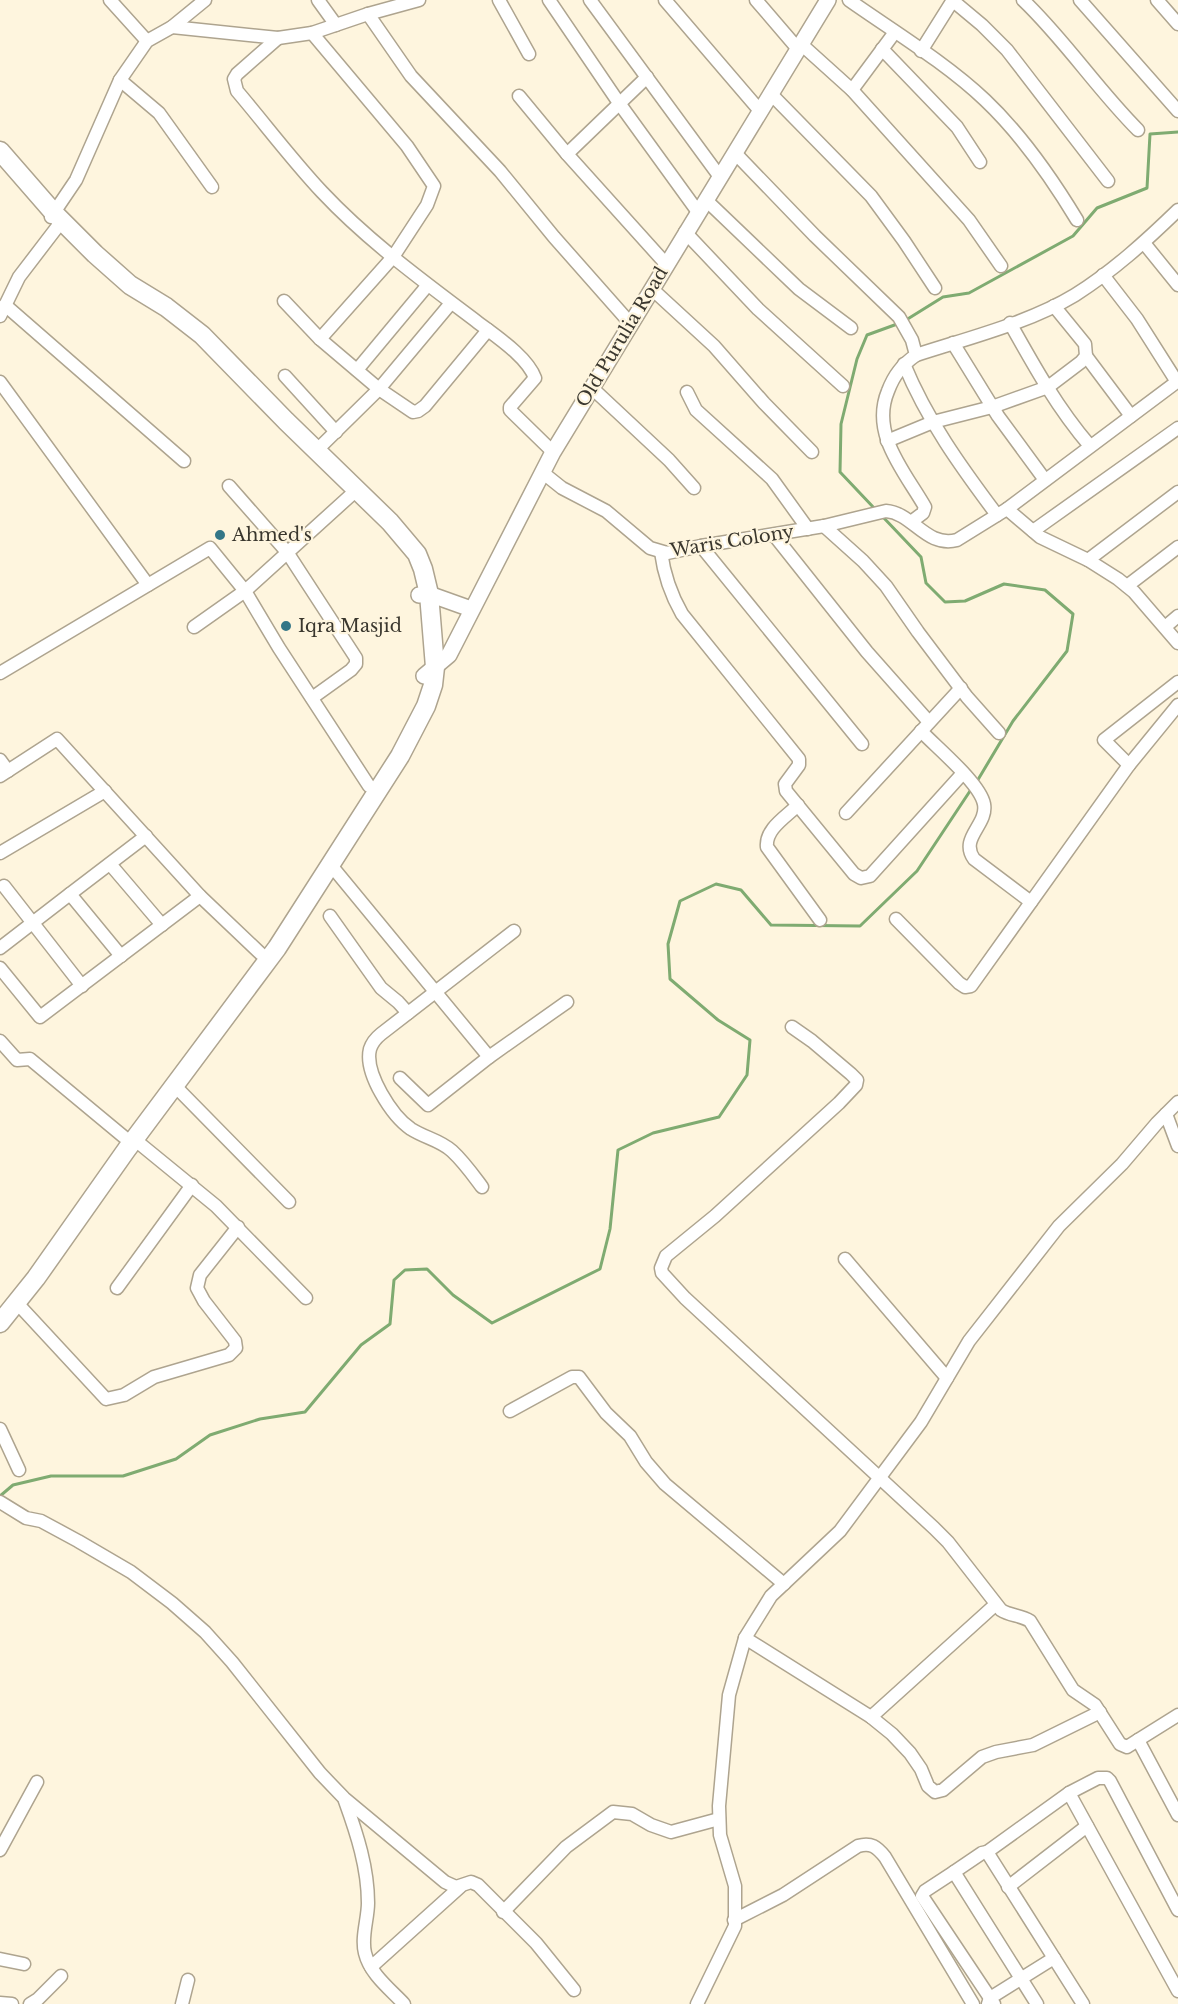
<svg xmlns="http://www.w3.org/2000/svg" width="1178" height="2004" font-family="'Libre Baskerville',serif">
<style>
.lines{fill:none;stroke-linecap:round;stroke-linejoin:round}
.stream{stroke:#7fab71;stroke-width:3}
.minor-casing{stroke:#aea48f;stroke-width:15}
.major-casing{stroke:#aea48f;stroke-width:18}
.highway-casing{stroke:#aea48f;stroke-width:21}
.minor{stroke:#fff;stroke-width:12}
.major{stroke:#fff;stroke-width:15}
.highway{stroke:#fff;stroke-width:18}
.poi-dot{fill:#337687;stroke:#fef5de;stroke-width:2}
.labels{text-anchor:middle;stroke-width:4.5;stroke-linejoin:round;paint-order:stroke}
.street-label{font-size:18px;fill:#3a372e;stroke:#fef5de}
.poi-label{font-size:18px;fill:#3a372e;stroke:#fef5de;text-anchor:start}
</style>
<rect width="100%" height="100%" fill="#fef5de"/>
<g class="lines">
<!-- stream -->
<g class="stream">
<path d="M906,320L943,297L969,293L1073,236L1097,208L1147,188L1150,134L1178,132"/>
<path d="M875,509L840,472L841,424L857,359L867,335L900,323"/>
<path d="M882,516L921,557L926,583L945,602L965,601L1004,584L1045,590L1073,614L1067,651L1013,721L976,783"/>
<path d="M0,1496L13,1485L51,1476H123L176,1459L210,1435L260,1419L305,1412L361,1345L390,1324L394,1280L405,1270L427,1269L453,1295L492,1323L600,1269L610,1229L618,1150L653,1133L719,1117L747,1075L750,1040L718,1020L670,979L668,944L680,901L716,884L741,890L771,925L860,926L917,871L972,788"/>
</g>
<!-- minor casing -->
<g class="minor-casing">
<g id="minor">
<path d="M110,0L147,41"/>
<path d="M318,0L336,25"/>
<path d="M499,0L529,54"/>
<path d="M549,0L619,103L698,212"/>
<path d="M590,0L720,177"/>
<path d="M665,0L761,112"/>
<path d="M756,0L798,49"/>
<path d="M849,0C893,31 946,63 985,100C1022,135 1051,177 1077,220"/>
<path d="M952,0L982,25L1007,50L1108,181"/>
<path d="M1023,0C1065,40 1097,89 1138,130"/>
<path d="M1080,0L1178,111"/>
<path d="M1157,0L1178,24"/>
<path d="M368,14L411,76L500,171L554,237L630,323"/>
<path d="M172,27L278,38L312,33L368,14L419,0"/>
<path d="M312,33L407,146L434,186L427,205L393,257L320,339"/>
<path d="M278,38L237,74L234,79L237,91C265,124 292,160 322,192C368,241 423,281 476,321C494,335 527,356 535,378L510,407V410L553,452"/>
<path d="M801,44L852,90L969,220L1001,266"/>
<path d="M882,49L957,127L980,162"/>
<path d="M921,51L953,0"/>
<path d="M647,77L567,154L666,264"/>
<path d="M120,80L159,113L212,187"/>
<path d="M852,90L895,32"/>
<path d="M771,94L871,196L904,241L935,288"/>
<path d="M519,96L567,154"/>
<path d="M735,153L815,236L899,317L912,340L916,355C902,365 894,375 888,391C870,434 905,472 925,507L923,513L911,522"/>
<path d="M706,200L799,289L851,328"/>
<path d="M51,217L76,180L120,80L147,41L172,27L205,0"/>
<path d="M685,232L758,309L843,386"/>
<path d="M1144,243L1178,285"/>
<path d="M1103,275L1137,319L1177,382"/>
<path d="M652,289L714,346L764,403L812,452"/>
<path d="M284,301L320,339L379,389L413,412L418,411L425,406L488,330"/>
<path d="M5,305L184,461"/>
<path d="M0,316L19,277L58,226"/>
<path d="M1010,323C1034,366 1058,409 1090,446"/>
<path d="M953,343L998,416L1045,480"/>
<path d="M916,355C968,338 1029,323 1075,295C1113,271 1146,241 1178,210"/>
<path d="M1086,356L1131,416"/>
<path d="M904,364C927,420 961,467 997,515"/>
<path d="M357,370L427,286"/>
<path d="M285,376L336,432"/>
<path d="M0,382L148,585"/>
<path d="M592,388L669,460L694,488"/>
<path d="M687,392L696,410L772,479L808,529"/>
<path d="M887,441L933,422L992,407L1048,387L1081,362L1086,356L1085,344L1054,306"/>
<path d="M316,451L379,389L451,303"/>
<path d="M542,472L562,488L606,511L650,548L667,553L701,546L824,526L886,511C913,513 926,548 957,540L1007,509L1178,381"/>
<path d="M229,486L287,552L356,658V664L351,670L312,698"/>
<path d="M351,495L245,591L279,648L369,786"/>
<path d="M1007,509L1040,537L1088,560L1118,579L1134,592L1178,643"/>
<path d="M824,526L863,561L886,586L918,632L967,697L999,733"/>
<path d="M1033,531L1178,428"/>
<path d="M774,535L867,652L929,722"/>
<path d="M701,546L862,744"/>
<path d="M661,552C664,575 670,593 682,614L799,759V765L785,784L786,791L854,874L861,878L870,876L963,773"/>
<path d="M1088,560L1178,492"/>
<path d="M1127,586L1178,547"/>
<path d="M1165,627L1178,616"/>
<path d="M0,673L210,548L245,591L194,627"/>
<path d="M921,731C936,747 980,783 984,804C988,825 959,838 974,859L1031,902"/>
<path d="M0,760L8,771"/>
<path d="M1129,765L1104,740L1178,682"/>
<path d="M0,776L57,739L200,896L261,954"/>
<path d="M798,805C786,817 765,829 767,847L820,920"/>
<path d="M846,813L961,688"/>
<path d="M0,853L105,791"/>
<path d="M110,864L162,925"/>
<path d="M330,864L489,1057L567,1002"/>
<path d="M4,886L82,986"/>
<path d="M70,894L146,836"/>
<path d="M330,916L381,988L398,1002L408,1013"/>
<path d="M896,919L959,983L965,987L971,986L1129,765L1178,705"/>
<path d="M0,948L70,894L121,956"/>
<path d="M0,968L40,1017L200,896"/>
<path d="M792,1027L812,1041L851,1074L857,1080L856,1085L839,1103L715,1216L666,1256L661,1268L662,1273L685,1298L934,1528L948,1542L1001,1610C1010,1616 1021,1615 1030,1621L1073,1690L1095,1705L1120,1744L1127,1747L1138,1740L1178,1815"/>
<path d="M0,1041L17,1060L30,1059L124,1137"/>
<path d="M400,1078L428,1105L489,1057"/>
<path d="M174,1085L289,1202"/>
<path d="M1166,1114L1178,1146"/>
<path d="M134,1139L216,1206L306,1298"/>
<path d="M482,1187C473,1175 464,1162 452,1151C440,1140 425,1138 411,1129C392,1116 364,1073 370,1049C372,1043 376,1038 381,1034L514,931"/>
<path d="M845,1259L947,1378"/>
<path d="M117,1288L192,1185"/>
<path d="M17,1303L106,1399L124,1395L154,1377L229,1355L236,1348L235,1341L204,1301L197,1288L200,1275L238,1227"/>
<path d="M510,1411L572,1377H579L606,1413L630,1436L646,1462L665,1484L784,1584"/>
<path d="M0,1429L19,1470"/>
<path d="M0,1502L26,1518L41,1521L78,1541L131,1572L172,1603L205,1632L232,1662L320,1773L344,1798L445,1882L456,1887L471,1882L478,1885L536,1943L574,1990"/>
<path d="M745,1638L871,1717L892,1734L910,1753L921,1769L928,1786L935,1792L943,1790L982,1757L996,1752L1033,1745L1100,1712"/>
<path d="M871,1717L995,1605"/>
<path d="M1138,1740L1178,1715"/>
<path d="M1069,1793L1178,1991"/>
<path d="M345,1801C357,1834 368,1868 368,1903C368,1919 361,1937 365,1953C370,1974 390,1989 404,2004"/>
<path d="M0,1850L37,1782"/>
<path d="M987,1852L982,1853L954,1872L1037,2004"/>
<path d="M954,1872L925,1891L922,1896L994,2004"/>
<path d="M1008,1887L1087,1826"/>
<path d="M503,1912L566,1847L613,1812L632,1814L651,1825L671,1832L719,1819"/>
<path d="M734,1920L783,1895L858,1846C871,1842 877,1847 885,1857L973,2004"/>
<path d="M1054,1958L987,1852L1069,1793L1098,1778H1107L1110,1781L1178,1910"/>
<path d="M0,1959L24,1964"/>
<path d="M371,1967L460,1887"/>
<path d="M0,2003L12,2004"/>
<path d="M30,2004L38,1999L61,1976"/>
<path d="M182,2004L188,1980"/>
<path d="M697,2004L735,1926V1886L720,1835L719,1806L729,1695L745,1638L771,1596L840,1531L921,1422L969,1341L1059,1226L1122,1164L1157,1123L1178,1102"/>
<path d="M988,2004L990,1998L1054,1958L1083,2004"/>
</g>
</g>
<!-- major casing -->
<g class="major-casing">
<g id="major">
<path d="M419,595L429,594L471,609"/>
<path d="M424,676L449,655L553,452L828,0"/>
</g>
</g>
<!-- highway casing -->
<g class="highway-casing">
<path id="highway" d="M0,151L54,213L95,254L130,285L166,307L202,335L286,421L390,522L417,554L423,569L429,594L435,667L433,685L426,706L400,756L277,948L127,1149L36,1278L0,1323"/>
</g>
<!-- minor -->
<use href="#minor" class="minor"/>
<!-- major -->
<use href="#major" class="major"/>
<!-- highway -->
<use href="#highway" class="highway"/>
</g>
<!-- markers -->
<g class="poi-dot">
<circle cx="220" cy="535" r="6"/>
<circle cx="286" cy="626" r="6"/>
</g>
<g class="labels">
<!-- street labels -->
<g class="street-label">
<text transform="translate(622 337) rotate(-59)" y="6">Old Purulia Road</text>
<text transform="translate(732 541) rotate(-9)" y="6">Waris Colony</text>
</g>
<!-- poi labels -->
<g class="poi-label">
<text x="232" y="541">Ahmed's</text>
<text x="298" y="632">Iqra Masjid</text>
</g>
</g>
</svg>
